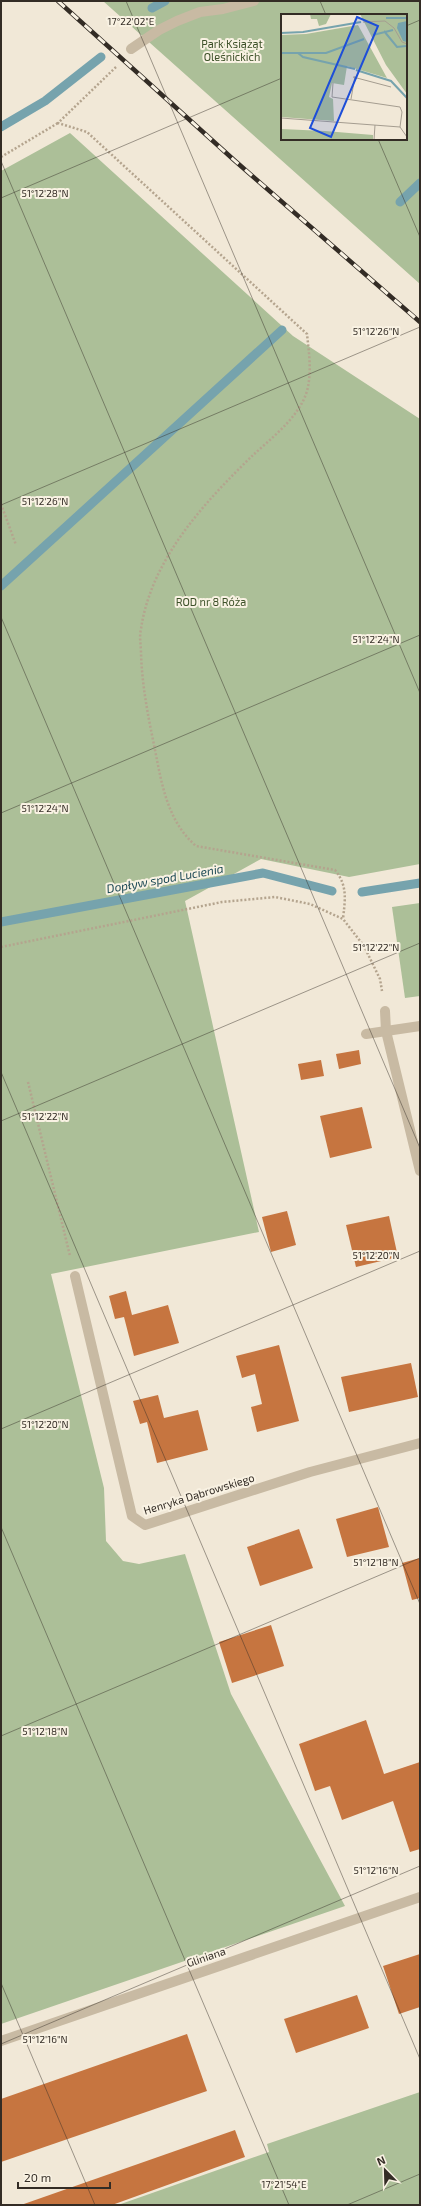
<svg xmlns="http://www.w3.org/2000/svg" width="421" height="2206" font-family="'Exo 2',sans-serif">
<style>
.green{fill:#acbf98;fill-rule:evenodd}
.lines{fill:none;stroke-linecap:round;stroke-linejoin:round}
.stream{stroke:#76a3ad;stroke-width:9}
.building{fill:#c67540}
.path{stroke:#b4a48e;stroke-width:2.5;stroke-dasharray:2 2;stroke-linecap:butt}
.minor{stroke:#c8baa3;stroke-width:10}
.rail-casing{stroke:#332c25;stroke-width:4.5}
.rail{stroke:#f9f2e3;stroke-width:3;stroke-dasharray:9;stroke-linecap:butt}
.ticks{fill:none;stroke:#332c25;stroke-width:1;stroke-opacity:0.45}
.labels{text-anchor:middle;stroke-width:4;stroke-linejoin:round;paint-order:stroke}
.park-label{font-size:11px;fill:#3d5129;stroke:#f9f2e3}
.street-label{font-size:11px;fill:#332c25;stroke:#f9f2e3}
.water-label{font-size:12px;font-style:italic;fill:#1b4854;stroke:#f9f2e3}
.inset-river{fill:none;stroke:#76a3ad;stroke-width:2}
.inset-road{fill:none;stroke:#a59d90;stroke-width:1}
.view{fill:#1d4ed8;fill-opacity:0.15;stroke:#1d4ed8;stroke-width:2}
.inset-edge{fill:none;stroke:#332c25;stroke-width:2}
.ticks-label{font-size:10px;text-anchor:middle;fill:#332c25;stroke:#f9f2e3;stroke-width:4;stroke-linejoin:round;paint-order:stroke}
</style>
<rect width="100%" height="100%" fill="#f1e8d7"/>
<!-- green -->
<g class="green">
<path d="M103,1H420V284ZM282,15H406V139H282Z"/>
<path d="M70,133L293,336L420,419V864L349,877L261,859L185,901L259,1232L51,1274L104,1488L106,1541L123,1561L139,1564L185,1554L231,1694L345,1906L1,2024V171Z"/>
<path d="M420,903V996L405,998L392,907Z"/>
<path d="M420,2092V2205H118L269,2152L267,2144Z"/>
</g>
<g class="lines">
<!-- stream -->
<g class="stream">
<path d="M152,8L165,1"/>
<path d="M1,127L45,101L101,57"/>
<path d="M400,202L420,183"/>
<path d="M1,586L282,330"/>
<path d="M362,892L420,883"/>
<path d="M1,922L263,873L332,891"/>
</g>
</g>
<!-- building -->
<g class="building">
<path d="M359,1050L361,1064L339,1069L336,1054Z"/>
<path d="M321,1060L324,1076L301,1080L298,1064Z"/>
<path d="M362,1107L372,1148L330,1158L320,1116Z"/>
<path d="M287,1211L296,1245L271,1252L262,1217Z"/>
<path d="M389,1216L398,1257L356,1267L346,1225Z"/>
<path d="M126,1291L132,1315L168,1305L179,1343L134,1356L124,1317L115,1319L109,1296Z"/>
<path d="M279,1345L299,1421L257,1432L251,1407L262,1404L255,1374L242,1378L236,1356Z"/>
<path d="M411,1363L418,1397L349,1412L341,1377Z"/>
<path d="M158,1395L164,1418L198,1410L208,1450L157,1463L147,1422L140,1424L133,1401Z"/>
<path d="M378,1507L389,1547L347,1557L336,1519Z"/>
<path d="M299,1529L313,1568L260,1586L247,1547Z"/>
<path d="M420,1558V1598L412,1600L402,1563Z"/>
<path d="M271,1625L284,1666L232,1683L219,1642Z"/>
<path d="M366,1720L384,1774L420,1762V1849L410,1852L393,1801L342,1820L330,1786L315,1791L299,1744Z"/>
<path d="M420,1954V2007L399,2014L383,1966Z"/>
<path d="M357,1995L369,2028L296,2053L284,2019Z"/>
<path d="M187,2034L207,2091L1,2162V2099Z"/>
<path d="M235,2130L245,2157L112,2205H21Z"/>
</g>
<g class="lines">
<!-- path -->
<g class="path">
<path d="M116,67L58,123L87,132L307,334C309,353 312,372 307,391C299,418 270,439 251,457C203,504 151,560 141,629C139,637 141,645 141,653C142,683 147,711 153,740C161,778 165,819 196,846L335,870C348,886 345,900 343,919"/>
<path d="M1,157L58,123"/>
<path d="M1,504L16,545"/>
<path d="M1,947L222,902L275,897L310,904L343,919L364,946L380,979L382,991"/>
<path d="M28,1082L70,1256"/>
</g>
<!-- minor -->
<g class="minor">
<path d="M131,49L159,30L177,21L200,12L223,9L254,1"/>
<path d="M385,1011L386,1031L420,1171"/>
<path d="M366,1034L420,1026"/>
<path d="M75,1276L132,1516L145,1525L310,1472L420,1443"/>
<path d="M1,2041L420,1897"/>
</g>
<!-- rail casing -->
<g class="rail-casing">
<path id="rail" d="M58,1L234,160L420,322"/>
</g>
<!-- rail -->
<use href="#rail" class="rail"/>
</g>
<!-- ticks -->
<path class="ticks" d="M126,1L420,693M320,1L326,15M406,26L420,20M378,139L420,237M1,161L420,1148M1,198L282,78M1,505L420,327M1,617L420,1604M1,813L420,635M1,1072L420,2059M1,1121L420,943M1,1429L420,1251M1,1527L289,2205M1,1736L420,1558M1,1983L95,2205M1,2044L420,1866M347,2205L420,2174"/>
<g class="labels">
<!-- park labels -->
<g class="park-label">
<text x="232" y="48">Park Książąt<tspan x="232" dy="13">Oleśnickich</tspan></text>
<text x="211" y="606">ROD nr 8 Róża</text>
</g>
<!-- street labels -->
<g class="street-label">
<text transform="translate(199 1494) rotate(-17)" y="4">Henryka Dąbrowskiego</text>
<text transform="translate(206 1957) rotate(-19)" y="4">Gliniana</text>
</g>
<!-- water labels -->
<g class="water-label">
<text transform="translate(165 879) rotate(-10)" y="4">Dopływ spod Lucienia</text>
</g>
</g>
<!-- overview -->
<g transform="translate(281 14)">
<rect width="126" height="126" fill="#f1e8d7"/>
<path d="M29,0H50L45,10L38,12L36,5H30ZM79,0H126V80L105,51ZM77,11L106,64L66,52L63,71L51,69L48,83L52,85L53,107L0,103V21L25,20ZM0,115L44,117L92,121V126H0Z" fill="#acbf98"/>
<path d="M126,7V28L122,27L116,14L117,9Z" fill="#76a3ad"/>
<path class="inset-river" d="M105,4H126M103,17L116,33L125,32M0,19L22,18L80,8M92,21L112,16M0,39H45L83,25M17,39L22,43L74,55M75,56L110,67L126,84"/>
<path class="inset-road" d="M82,8L104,7L113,14L121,28L126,30M72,63L110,73M52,69L51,83L119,93L121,98L119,113M70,85L74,62M0,104L119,113L126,123M93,126L94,111"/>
<path class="view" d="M76,3L97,12L50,123L29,114Z"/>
<rect width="126" height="126" class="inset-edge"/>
</g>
<g class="ticks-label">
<text x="131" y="25">17°22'02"E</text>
<text x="45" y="197">51°12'28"N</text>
<text x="376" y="335">51°12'26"N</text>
<text x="45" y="505">51°12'26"N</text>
<text x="376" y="643">51°12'24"N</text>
<text x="45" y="812">51°12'24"N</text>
<text x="376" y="951">51°12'22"N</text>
<text x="45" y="1120">51°12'22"N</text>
<text x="376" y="1259">51°12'20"N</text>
<text x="45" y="1428">51°12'20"N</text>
<text x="376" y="1566">51°12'18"N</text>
<text x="45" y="1735">51°12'18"N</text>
<text x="376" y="1874">51°12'16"N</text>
<text x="45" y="2043">51°12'16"N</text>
<text x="284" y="2188">17°21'54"E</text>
</g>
<!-- border -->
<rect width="421" height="2206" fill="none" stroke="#332c25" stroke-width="4"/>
<!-- north arrow -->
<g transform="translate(385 2170) rotate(337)" stroke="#f9f2e3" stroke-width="3" paint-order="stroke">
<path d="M0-3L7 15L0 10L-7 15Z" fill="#332c25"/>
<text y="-6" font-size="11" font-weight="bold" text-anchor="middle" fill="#332c25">N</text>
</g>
<!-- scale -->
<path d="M18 2182v6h92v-6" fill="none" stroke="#332c25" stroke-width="2"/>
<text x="24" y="2182" font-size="12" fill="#332c25" stroke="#f9f2e3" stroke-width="3" paint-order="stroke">20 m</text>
</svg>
